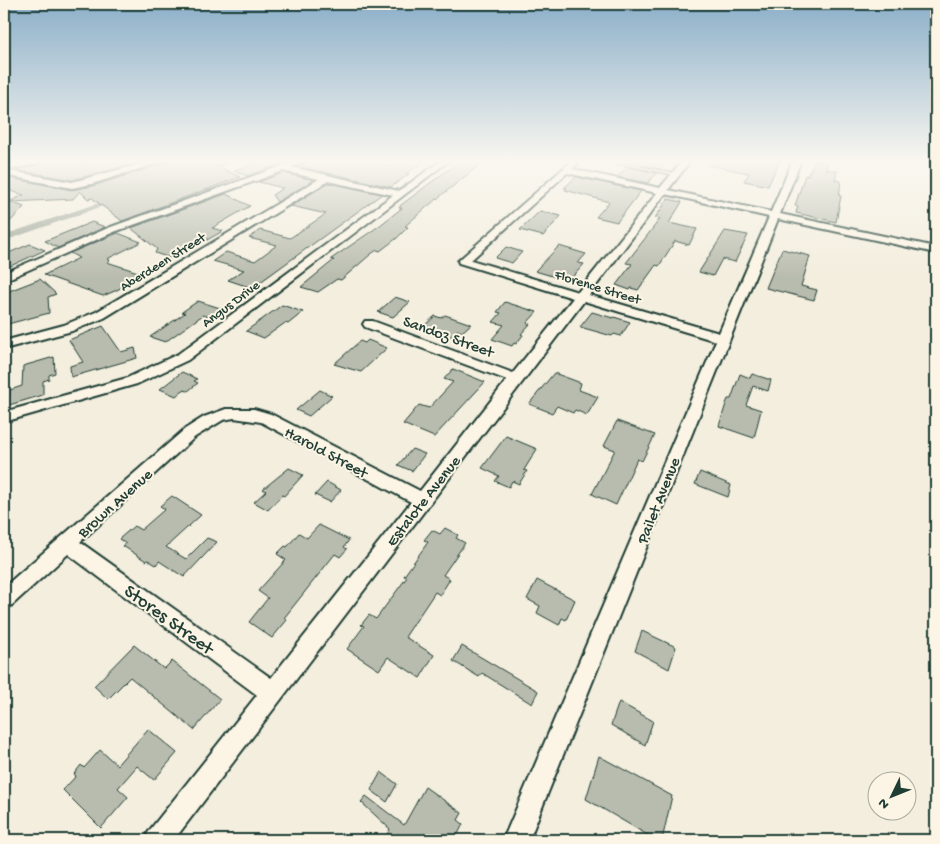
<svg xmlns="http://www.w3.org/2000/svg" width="940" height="844" font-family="'Gochi Hand',sans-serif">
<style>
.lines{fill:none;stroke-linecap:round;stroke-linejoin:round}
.canal{fill:#a0a89b;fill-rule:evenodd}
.building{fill:#b8bcae;stroke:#1f3d34}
.service-casing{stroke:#1f3d34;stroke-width:3}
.minor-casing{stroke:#1f3d34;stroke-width:4}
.tertiary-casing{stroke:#1f3d34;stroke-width:3}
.service{fill:#fcf5e5;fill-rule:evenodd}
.minor{fill:#fcf5e5;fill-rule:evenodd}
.tertiary{fill:#fcf5e5;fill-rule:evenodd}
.labels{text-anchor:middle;stroke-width:4;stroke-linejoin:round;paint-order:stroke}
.far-street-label{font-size:14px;fill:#1f3d34;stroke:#fcf5e5}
.street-label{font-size:16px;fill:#1f3d34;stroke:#fcf5e5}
.near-street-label{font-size:19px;fill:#1f3d34;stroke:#fcf5e5}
</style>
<rect width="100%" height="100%" fill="#f3eede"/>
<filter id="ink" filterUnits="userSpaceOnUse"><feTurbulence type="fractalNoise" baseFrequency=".02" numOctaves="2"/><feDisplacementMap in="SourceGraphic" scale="10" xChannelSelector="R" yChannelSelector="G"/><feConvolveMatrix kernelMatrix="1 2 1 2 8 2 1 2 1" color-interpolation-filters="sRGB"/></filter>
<g filter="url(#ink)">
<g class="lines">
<!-- canal -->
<g class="canal">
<path d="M230,160H240L204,173L197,171Z"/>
<path d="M116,197L123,199L4,241V235Z"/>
</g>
</g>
<!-- building -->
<g class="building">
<path d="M47,160H76L84,165L104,160H150L72,180L16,170L41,164Z"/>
<path d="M169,160H205L240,177L122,221L92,198L88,199L80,191L73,199L11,202L24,207L4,228V204L24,195L4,189V177L72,190L93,186L168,162Z"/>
<path d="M265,160H294L247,176L234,170Z"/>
<path d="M310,160H362L391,166L401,160H426L406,174H409L391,187L297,166Z"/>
<path d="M461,160H486L428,206L405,226L408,227L397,238L380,251L377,250L371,254L341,280L337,279L318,292L301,287L334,260L331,259L379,226L402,208H399L401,205Z"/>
<path d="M635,160H668L660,169L631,163Z"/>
<path d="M709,160H780L768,186L744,181L749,173L708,165Z"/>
<path d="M815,161L827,163L826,169L837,171L835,180L841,181L839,196H841L836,222L796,213L798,206H795L805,175L807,176Z"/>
<path d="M627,167L657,173L648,183L617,177Z"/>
<path d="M283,173L314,180L277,202L272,195L283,188L259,182Z"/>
<path d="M576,177L609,184L641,191L617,222L596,217L609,202L565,190L567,188H564Z"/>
<path d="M328,183L382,194L252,288L228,280L244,270L213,261L226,252L255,261L277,245L249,238L260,230L290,238L326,214L291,206Z"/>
<path d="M226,194L250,206L212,228L223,231L173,259L155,253L157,249L131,228Z"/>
<path d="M668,199L682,202L669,223L697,229L689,245L675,241L659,266L656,265L638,290L631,288L630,290L616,285L632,264L626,263L660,219L655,218Z"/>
<path d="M540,211L561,216L543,236L520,230Z"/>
<path d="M92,222L105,227L58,248L45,241Z"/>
<path d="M725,231L748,235L735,262L722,259L713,276L699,272Z"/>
<path d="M118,233L141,242L107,259L110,260L107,262L144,274L117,290L103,296L44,275L79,258L70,253Z"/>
<path d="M30,244L45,250L4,269V255Z"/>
<path d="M559,246L586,254L578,263L584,264L569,281L535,271Z"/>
<path d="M506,247L522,252L512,263L495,258Z"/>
<path d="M782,249L810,256L801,286L817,290L814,300L766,288Z"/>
<path d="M40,279L56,294L48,297L49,313L4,325V293Z"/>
<path d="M395,297L410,302L393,317L378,312Z"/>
<path d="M198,301L223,309L212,318L203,315L165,342L150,337L185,313L182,312Z"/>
<path d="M505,302L537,312L527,323L530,324L521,334L523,335L516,344L514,343L512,346L492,339L504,325L493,322L501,313L497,312Z"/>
<path d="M282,305L303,312L288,324L285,323L264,338L246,331Z"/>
<path d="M592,312L613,318L614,317L630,322L621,336L614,334L612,336L580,327Z"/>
<path d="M445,315L471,324L462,332L457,330L451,337L424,326L435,316L441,318Z"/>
<path d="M103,326L121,352L135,348L137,358L71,377L70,366L83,362L69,340Z"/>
<path d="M368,340L387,348L361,372L334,364L360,341L365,343Z"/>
<path d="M54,357L55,373L49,375V379L43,381V395L9,405L10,390L22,386L23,366Z"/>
<path d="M453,369L485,382L434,437L403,424L419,405L429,408L453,382L444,379Z"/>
<path d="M182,372L197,379L194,381L198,383L188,391L183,390L176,396L160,389Z"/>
<path d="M554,373L581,383L579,390L598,397L587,415L575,410L573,413L557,406L552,413L529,404Z"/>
<path d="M740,374L750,378L752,374L771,380L768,391L753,386L746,405L761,410L754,438L719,426L726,404L728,399H731Z"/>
<path d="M320,390L332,396L309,416L296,410Z"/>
<path d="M617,421L655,435L642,461L637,459L616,505L592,494L615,450L604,446Z"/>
<path d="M506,436L537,449L524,470L527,471L519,484L512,481L509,487L495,481L499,476L482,468Z"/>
<path d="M412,449L425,454L412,471L398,465Z"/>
<path d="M289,468L303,475L284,496L282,495L268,510L254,502L266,491L263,489Z"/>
<path d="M700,472L731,485L728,497L695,484Z"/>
<path d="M327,482L341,490L330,502L315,495Z"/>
<path d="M172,496L201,515L166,547L186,559L207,538L217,542L184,577L159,561L156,565L148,560L146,561L123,546L126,544L119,539L134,526L141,530L165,509L160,506Z"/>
<path d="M319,525L349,540L344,547L347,549L340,557L335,554L284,618L287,620L272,638L249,622L268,598L258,591L286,560L277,554L285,546L287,547L299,533L307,538Z"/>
<path d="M445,528L458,535L456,538L465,543L443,575L450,579L440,595L435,592L405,637L434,655L420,678L388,657L379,670L347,649L364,626L361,625L369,615L376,619L407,577L404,576L428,542L424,540L432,530L440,534Z"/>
<path d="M537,580L575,600L566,620L562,618L559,625L537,613L540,606L527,599Z"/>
<path d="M642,631L676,647L669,669L635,651Z"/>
<path d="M134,645L164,669L172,661L220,699L194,730L130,677L108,699L94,686Z"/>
<path d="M462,646L538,691L532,704L482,673L479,677L453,661Z"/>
<path d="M619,702L653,721L645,745L611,725Z"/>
<path d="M148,729L177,753L154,780L137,766L118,788L128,797L101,828L63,790L76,776L74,774L81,765L84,768L100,750L117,765Z"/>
<path d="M599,756L672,796L662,840H656L586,799Z"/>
<path d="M381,772L397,784L387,802L371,790Z"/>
<path d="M425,787L462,813L458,820L463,824L455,840H384L390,829L361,802L366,796L404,825Z"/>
</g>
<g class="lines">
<!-- service casing -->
<g class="service-casing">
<path id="service" d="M601,160H607L677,174L675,175Z"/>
</g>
<!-- minor casing -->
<g class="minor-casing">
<g id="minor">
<path d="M156,160H167L92,184L72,188L4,175V170L72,182Z"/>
<path d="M298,160H308L291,167L399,191L442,160H450L188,360L137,384L4,422V412L127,378L178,354L393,195L328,181L104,318L72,331L4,349V341L64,325L96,312L319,179L283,171L114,232L8,279L4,280V273L108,228Z"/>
<path d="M573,160H581L572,169L660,188L683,160H691L668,190L771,212L793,160H801L780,214L936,247V253L778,219L529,840H503L716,341L584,301L174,840H145L149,831L257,695L68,554L11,606L4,608V587L185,429L204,417L226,409H254L271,414L420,491L507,380L365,327L363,324L365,321H373L513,373L573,298L459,263L458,261ZM567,173L657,193L578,292L471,260ZM665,194L769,217L719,333L589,295ZM234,418L261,422L411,502L271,678L80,542L195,437L223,420Z"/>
</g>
</g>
<!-- tertiary casing -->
<g class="tertiary-casing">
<path id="tertiary" d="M26,160H42L41,162L4,171V165Z"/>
</g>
<!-- service -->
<use href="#service" class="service"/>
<!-- minor -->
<use href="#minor" class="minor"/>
<!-- tertiary -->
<use href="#tertiary" class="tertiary"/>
</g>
</g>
<!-- sky -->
<linearGradient id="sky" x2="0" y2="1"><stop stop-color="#8bafc9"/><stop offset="0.58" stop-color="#faf7f0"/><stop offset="1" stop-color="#faf7f0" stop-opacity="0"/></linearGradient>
<rect width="940" height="278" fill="url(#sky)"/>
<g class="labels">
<!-- far-street labels -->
<g class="far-street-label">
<text transform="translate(162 261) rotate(-32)" y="5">Aberdeen Street</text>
<text transform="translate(598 286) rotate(17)" y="5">Florence Street</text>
<text transform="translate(230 303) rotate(-37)" y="5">Angus Drive</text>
</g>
<!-- street labels -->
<g class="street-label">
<text transform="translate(449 335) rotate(20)" y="6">Sandoz Street</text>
<text transform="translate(327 451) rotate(28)" y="6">Harold Street</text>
<text transform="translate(422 500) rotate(-52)" y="6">Estalote Avenue</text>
<text transform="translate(657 500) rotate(-68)" y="6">Pailet Avenue</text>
<text transform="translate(114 502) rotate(-42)" y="6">Brown Avenue</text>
</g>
<!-- near-street labels -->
<g class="near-street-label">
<text transform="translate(170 618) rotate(36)" y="7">Stores Street</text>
</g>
</g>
<!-- margin -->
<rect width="940" height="844" fill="none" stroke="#fcf5e5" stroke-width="20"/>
<rect x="10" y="10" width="920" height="824" fill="none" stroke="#1f3d34" stroke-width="2" filter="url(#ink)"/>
<!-- north arrow -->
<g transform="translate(892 796) rotate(227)"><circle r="24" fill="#fcf5e5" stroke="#a4ab9e"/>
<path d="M0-4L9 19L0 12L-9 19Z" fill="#1f3d34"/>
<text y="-8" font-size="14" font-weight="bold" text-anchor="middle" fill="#1f3d34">N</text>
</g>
</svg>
